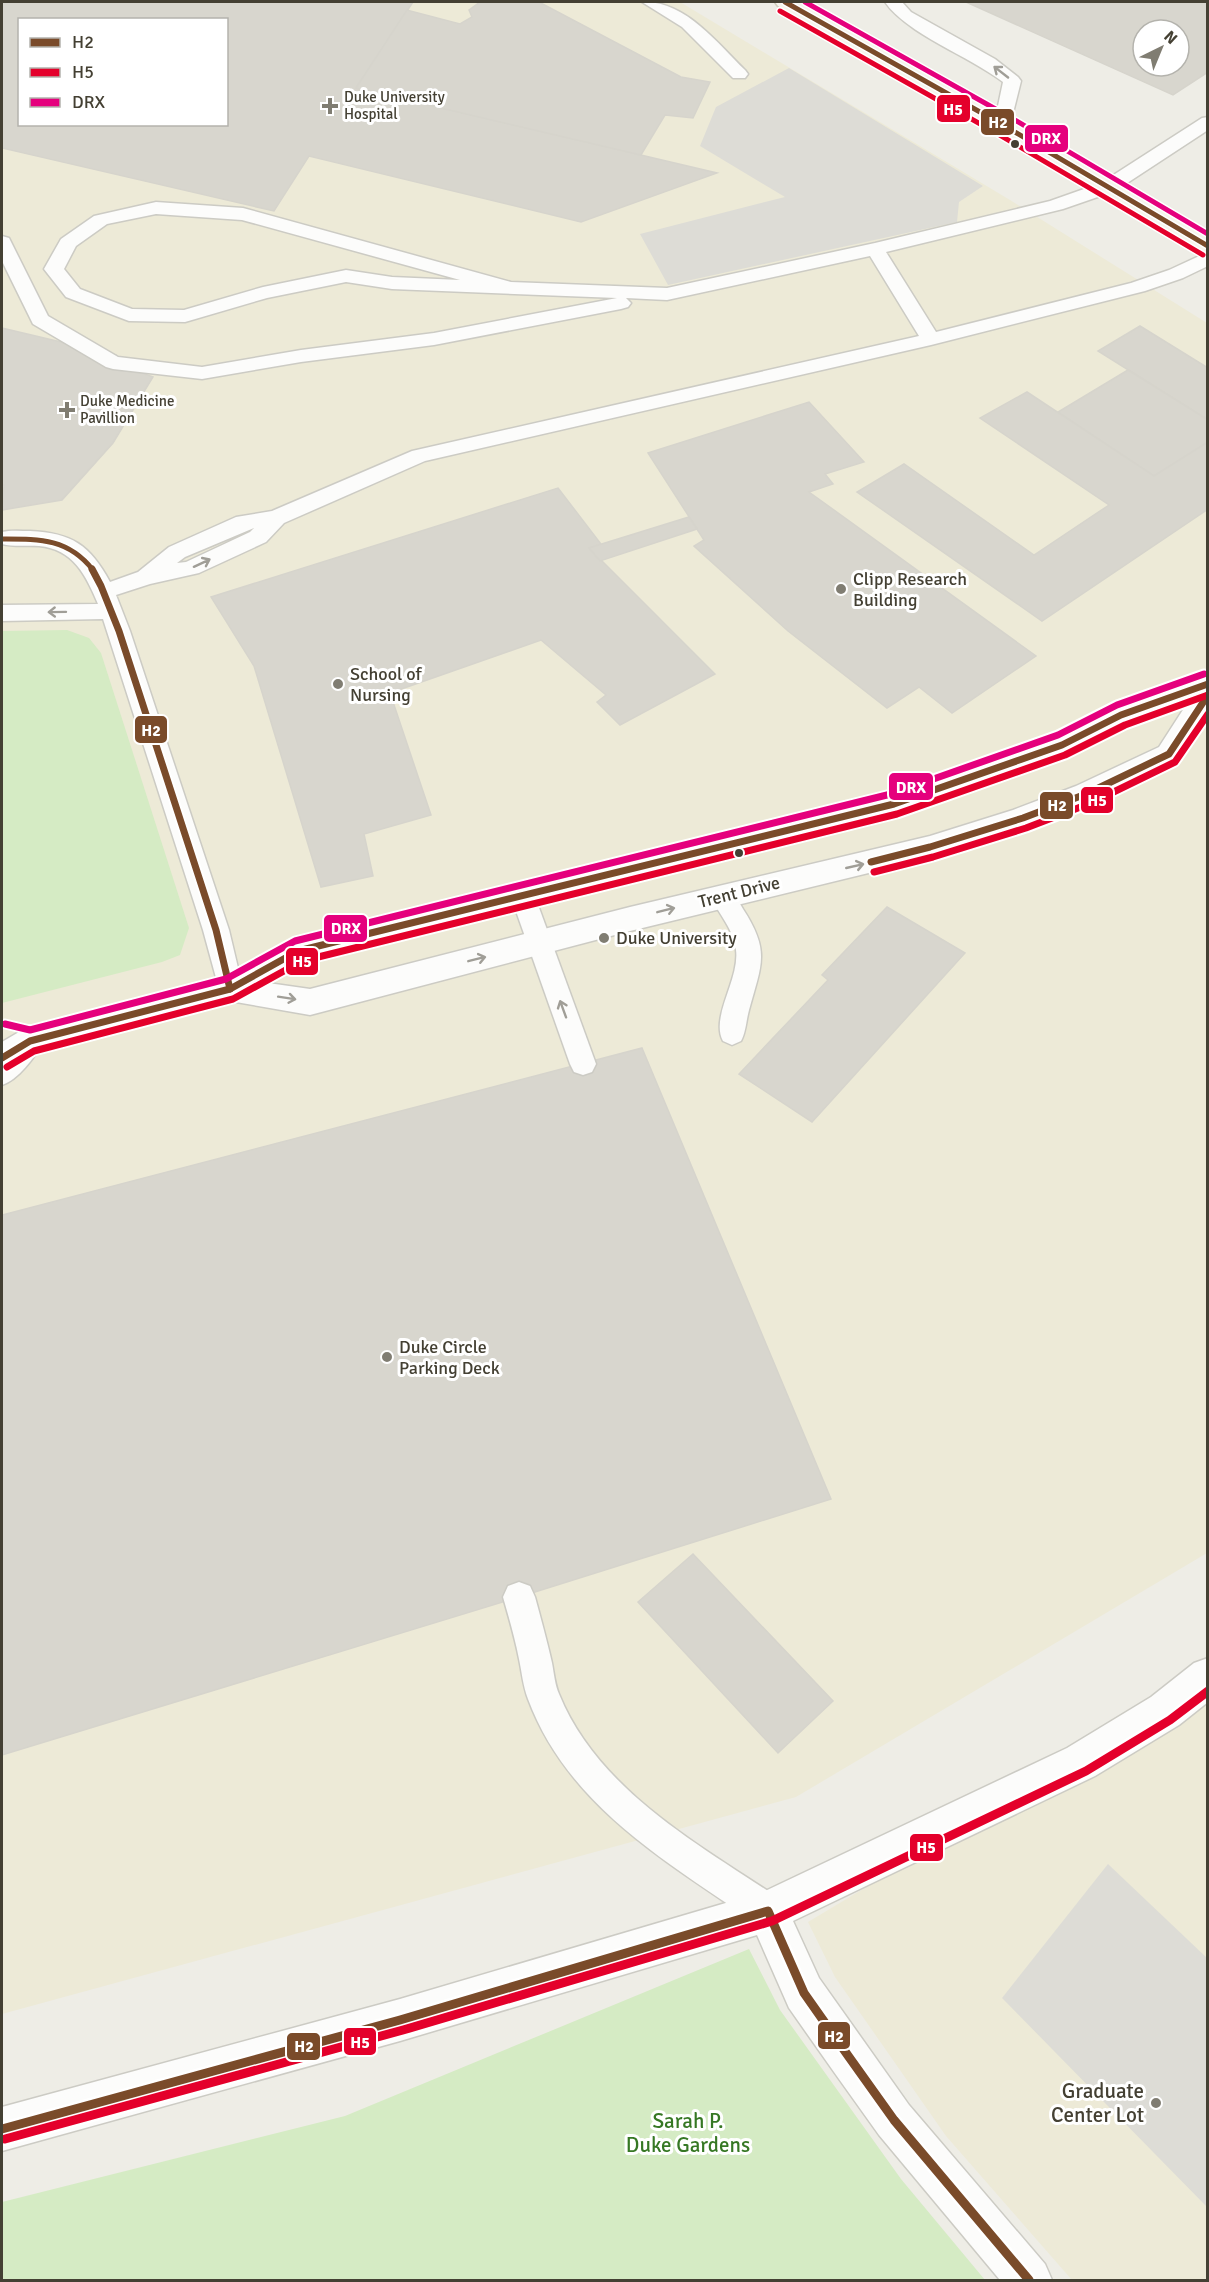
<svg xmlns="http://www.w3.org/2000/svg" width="1209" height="2282" font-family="Signika,sans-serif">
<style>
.education{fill:#edead7;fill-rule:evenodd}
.green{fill:#d5ebc4}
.parking{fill:#dddcd6}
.building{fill:#d8d6ce;stroke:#d6d4cc;stroke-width:1.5;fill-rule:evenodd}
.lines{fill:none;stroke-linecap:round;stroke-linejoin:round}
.service-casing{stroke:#cccbc4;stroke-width:3}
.minor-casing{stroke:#cccbc4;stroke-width:3}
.secondary-casing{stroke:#ceccbd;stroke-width:3}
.service{fill:#fcfcfb;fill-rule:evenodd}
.minor{fill:#fcfcfb;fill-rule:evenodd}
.secondary{fill:#f6f5ed;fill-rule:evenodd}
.bus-1-far2-casing{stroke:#fff;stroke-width:8}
.bus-1-far1-casing{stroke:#fff;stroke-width:11}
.bus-1-casing{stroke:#fff;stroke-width:14}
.bus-2-far2-casing{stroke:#fff;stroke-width:8}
.bus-2-far1-casing{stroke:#fff;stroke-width:11}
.bus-2-casing{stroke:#fff;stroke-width:14}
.bus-3-far1-casing{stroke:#fff;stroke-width:8}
.bus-3-casing{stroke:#fff;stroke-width:11}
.bus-1-far2{stroke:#7a4b2a;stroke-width:5}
.bus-1-far1{stroke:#7a4b2a;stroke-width:7}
.bus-1{stroke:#7a4b2a;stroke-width:9}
.bus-2-far2{stroke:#e4002b;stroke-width:5}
.bus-2-far1{stroke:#e4002b;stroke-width:7}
.bus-2{stroke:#e4002b;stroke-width:9}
.bus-3-far1{stroke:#e5007d;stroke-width:5}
.bus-3{stroke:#e5007d;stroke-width:7}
.oneway{stroke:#a09e97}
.poi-dot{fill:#807d72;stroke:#fff;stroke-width:2}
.bus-dot{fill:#444033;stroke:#fff;stroke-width:2}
.labels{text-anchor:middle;stroke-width:6;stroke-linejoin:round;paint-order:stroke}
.far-poi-label{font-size:15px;fill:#444033;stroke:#fff;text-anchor:start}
.poi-label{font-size:18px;fill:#444033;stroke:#fff;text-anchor:start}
.street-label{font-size:18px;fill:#444033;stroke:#fff}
.near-poi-label{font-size:21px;fill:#444033;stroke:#fff;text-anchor:end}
.near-park-label{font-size:21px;fill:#367824;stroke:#fff}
.line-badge{stroke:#fff;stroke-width:2}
.badge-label{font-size:16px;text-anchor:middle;font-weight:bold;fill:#fff}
</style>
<rect width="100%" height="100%" fill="#eeede6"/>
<!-- education -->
<g class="education">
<path d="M2,2H680L1010,200L1207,323V1553L796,1797L2,2014ZM20,20H226V124H20Z"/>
<path d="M1207,1673V2280H1072L946,2136L835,1977L808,1922L1082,1758Z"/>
</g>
<!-- green -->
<g class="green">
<path d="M67,630L89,638L101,653L189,928L180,955L162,962L2,1003V631Z"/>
<path d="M749,1949L780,2010L901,2179L985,2280H2V2202L345,2116Z"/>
</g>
<!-- parking -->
<g class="parking">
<path d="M789,68L983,186L959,202L957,222L668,285L640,234L785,197L700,146L716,107Z"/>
<path d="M1108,1864L1207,1958V2207L1002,1998Z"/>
</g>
<!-- building -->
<g class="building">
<path d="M2,2H413L356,88L717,173L581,222L309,156L274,211L2,148ZM20,20H226V124H20Z"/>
<path d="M480,2H539L681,77L710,82L693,118L665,115L641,155L356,88L407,10L460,24L472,17L469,10Z"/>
<path d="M966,2H1208V72L1173,95ZM1143,30H1179V66H1143Z"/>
<path d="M1140,326L1208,368V420L1098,351Z"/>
<path d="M2,328L116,355L113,363L153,377L113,443L62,500L2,510L4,485H2Z"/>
<path d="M1128,370L1208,420V442L1154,476L1058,412Z"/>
<path d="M1027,392L1154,476L1208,442V509L1042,621L857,492L904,464L1034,555L1109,505L980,418Z"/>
<path d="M809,402L864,462L825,474L833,484L809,492L1036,656L952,713L919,687L887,708L788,631L694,546L704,540L648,453Z"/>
<path d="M558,488L601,544L589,548L715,674L620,725L597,702L606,695L541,640L390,693L431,815L364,834L373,876L321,887L254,666L211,597Z"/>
<path d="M689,517L697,529L600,561L589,548Z"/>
<path d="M887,907L965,953L812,1122L739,1074L828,980L822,975Z"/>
<path d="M642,1048L831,1499L519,1597L2,1755V1215Z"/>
<path d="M693,1554L833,1701L778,1753L638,1602Z"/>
</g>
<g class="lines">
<!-- service casing -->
<g class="service-casing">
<g id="service">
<path d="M642,2C685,0 717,43 745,70L748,74L745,78H733L682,27Z"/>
<path d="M885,2H902L911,12L995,59L1018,77L1021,81L1009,129H997L994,125L1003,82C969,56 907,34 885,2Z"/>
<path d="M1208,117V130L1115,191L1063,209L886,252L936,332L1131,283L1169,270L1208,252V266L1183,278L1145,291L931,345L425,461L284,523L266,542L199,573L150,584L116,595L130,631L229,930L243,989L239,996L230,999L221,996L203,930L103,619L2,621V605L98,604C86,575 73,549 39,546C27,545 13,547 2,544V532C10,530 21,531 30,531C72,533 90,545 110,582L138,572L169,547L236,517L272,511L412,451L919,336L870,256L667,300L626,298L631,303L628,307L621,309L434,345L301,362L202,379L113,369L106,367L33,324L2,261V236L9,238L48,316L118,357L202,367L301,350L434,333L617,298L392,289L346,282L267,298L185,322L129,321L66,297L44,269L61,239L94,216L156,202L243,208L511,282L667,288L875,243L1050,201L1101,183L1202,118ZM156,214L242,220L460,280L392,277L346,270L263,287L184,310L132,309L80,289L64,269L76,246L107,224ZM254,528L250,532L186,562L177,563L185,557Z"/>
<path d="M522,884L531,887L534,894L596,1064L592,1072L583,1075L574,1072L570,1064L510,894L513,887Z"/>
<path d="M722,886C734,890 737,899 743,909C771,952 761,965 749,1010C746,1021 746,1032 741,1041L732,1045L723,1041C710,1017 740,979 736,950C734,930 719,914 710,896L713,889Z"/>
<path d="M30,1031L39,1035L43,1042C35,1057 18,1080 2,1085V1056L21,1035Z"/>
<path d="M519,1582L530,1586L535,1597C541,1619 547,1641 552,1663C554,1674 555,1685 559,1694C598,1790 698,1844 780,1899L785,1911L780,1923L768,1928L756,1923C667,1862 568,1806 528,1699C523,1686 522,1673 519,1659C515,1638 509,1618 503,1597L508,1586Z"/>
</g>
</g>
<!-- minor casing -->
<g class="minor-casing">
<g id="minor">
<path d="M1208,674V717L1179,761L1096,802L1033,826L930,858L630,931L310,1015L230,1001L39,1052L13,1067L2,1071V1042L19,1032L222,979L287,942L890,794L1052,738L1111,708ZM1188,702L1159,747L1076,786L1013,810L930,836L630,907L310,989L268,983L306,961L894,815L1072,752L1131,722Z"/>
<path d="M1208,1658V1702L1179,1725L1095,1776L793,1921L819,1978L909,2105L1045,2264L1052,2280H1000L879,2135L834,2072L789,2008L757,1935L400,2041L2,2151V2107L400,1999L763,1892L1067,1748L1151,1697L1194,1663Z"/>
</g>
</g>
<!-- secondary casing -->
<g class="secondary-casing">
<path id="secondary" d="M775,2H799L1011,120L1208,236V253L1200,251L995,130L778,6Z"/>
</g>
<!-- service -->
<use href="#service" class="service"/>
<!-- minor -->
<use href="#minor" class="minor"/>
<!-- secondary -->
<use href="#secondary" class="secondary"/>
<!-- bus-1-far2 casing -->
<g class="bus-1-far2-casing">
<g id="bus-1-far2">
<path d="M785,2L1003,125L1208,246"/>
<path d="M2,539C39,539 68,538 93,570"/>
</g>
</g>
<!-- bus-1-far1 casing -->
<g class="bus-1-far1-casing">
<g id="bus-1-far1">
<path d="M92,569L101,586L119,631L216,930L230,989"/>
<path d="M871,862L930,847L1023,818L1086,794L1169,754L1208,695"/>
<path d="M2,1058L30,1041L230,989L298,951L894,804L1062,745L1121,715L1208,684"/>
</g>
</g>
<!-- bus-1 casing -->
<g class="bus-1-casing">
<path id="bus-1" d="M2,2129L400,2020L768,1911L804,1993L849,2057L894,2120L1029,2280"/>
</g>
<!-- bus-2-far2 casing -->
<g class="bus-2-far2-casing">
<path id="bus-2-far2" d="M780,11L998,134L1203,255"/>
</g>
<!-- bus-2-far1 casing -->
<g class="bus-2-far1-casing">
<g id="bus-2-far1">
<path d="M874,872L933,857L1026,828L1091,803L1175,762L1208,714"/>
<path d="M7,1067L34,1051L233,999L302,961L897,814L1065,755L1125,725L1208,695"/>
</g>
</g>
<!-- bus-2 casing -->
<g class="bus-2-casing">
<path id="bus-2" d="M5,2139L403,2030L772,1921L1086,1771L1170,1720L1208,1691"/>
</g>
<!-- bus-3-far1 casing -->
<g class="bus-3-far1-casing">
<path id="bus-3-far1" d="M805,2L1008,116L1208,234"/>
</g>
<!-- bus-3 casing -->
<g class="bus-3-casing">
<path id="bus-3" d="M5,1024L30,1030L226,979L295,941L891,794L1058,735L1117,705L1204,674"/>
</g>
<!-- bus-1-far2 -->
<use href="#bus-1-far2" class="bus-1-far2"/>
<!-- bus-1-far1 -->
<use href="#bus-1-far1" class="bus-1-far1"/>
<!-- bus-1 -->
<use href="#bus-1" class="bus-1"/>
<!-- bus-2-far2 -->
<use href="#bus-2-far2" class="bus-2-far2"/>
<!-- bus-2-far1 -->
<use href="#bus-2-far1" class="bus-2-far1"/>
<!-- bus-2 -->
<use href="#bus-2" class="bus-2"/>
<!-- bus-3-far1 -->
<use href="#bus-3-far1" class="bus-3-far1"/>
<!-- bus-3 -->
<use href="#bus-3" class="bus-3"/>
</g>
<!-- one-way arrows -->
<defs><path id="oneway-shaft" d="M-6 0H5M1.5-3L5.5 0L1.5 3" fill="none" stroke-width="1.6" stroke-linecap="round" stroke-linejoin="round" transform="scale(1.5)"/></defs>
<g class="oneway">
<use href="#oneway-shaft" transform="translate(1001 72) rotate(-142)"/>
<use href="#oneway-shaft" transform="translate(202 563) rotate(-25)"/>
<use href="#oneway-shaft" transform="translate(57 612) rotate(179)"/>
<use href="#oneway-shaft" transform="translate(855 866) rotate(-13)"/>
<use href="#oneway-shaft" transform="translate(666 910) rotate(-14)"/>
<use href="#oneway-shaft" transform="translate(477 959) rotate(-14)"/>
<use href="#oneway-shaft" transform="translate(287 998) rotate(9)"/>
<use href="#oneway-shaft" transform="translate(563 1009) rotate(-110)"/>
</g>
<!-- markers -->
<g class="poi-dot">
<path d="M327 97h6v6h6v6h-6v6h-6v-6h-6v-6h6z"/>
<path d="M64 401h6v6h6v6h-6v6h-6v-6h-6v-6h6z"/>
<circle cx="841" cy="589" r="6"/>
<circle cx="338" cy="684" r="6"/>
<circle cx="604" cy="938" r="6"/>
<circle cx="387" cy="1357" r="6"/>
<circle cx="1156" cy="2103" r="6"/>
</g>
<g class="bus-dot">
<circle cx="1015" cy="144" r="5"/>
<circle cx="739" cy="853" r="5"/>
</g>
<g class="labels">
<!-- far-poi labels -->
<g class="far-poi-label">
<text x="344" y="102">Duke University<tspan x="344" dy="17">Hospital</tspan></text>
<text x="80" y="406">Duke Medicine<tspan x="80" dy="17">Pavillion</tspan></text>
</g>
<!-- poi labels -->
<g class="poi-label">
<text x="853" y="585">Clipp Research<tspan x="853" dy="21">Building</tspan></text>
<text x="350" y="680">School of<tspan x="350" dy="21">Nursing</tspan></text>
<text x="616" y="944">Duke University</text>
<text x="399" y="1353">Duke Circle<tspan x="399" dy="21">Parking Deck</tspan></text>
</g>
<!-- street labels -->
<g class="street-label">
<text transform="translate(739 892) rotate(-14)" y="6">Trent Drive</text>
</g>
<!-- near-poi labels -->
<g class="near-poi-label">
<text x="1144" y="2098">Graduate<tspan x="1144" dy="24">Center Lot</tspan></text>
</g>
<!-- near-park labels -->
<g class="near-park-label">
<text x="688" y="2128">Sarah P.<tspan x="688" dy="24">Duke Gardens</tspan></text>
</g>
</g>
<g class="line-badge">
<rect x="936" y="94" width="35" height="29" rx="6" fill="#e4002b"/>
<rect x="980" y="108" width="35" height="28" rx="6" fill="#7a4b2a"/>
<rect x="1024" y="124" width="45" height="29" rx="6" fill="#e5007d"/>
<rect x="134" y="715" width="34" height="29" rx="6" fill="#7a4b2a"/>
<rect x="888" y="772" width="46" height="29" rx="6" fill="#e5007d"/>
<rect x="1080" y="786" width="34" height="28" rx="6" fill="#e4002b"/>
<rect x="1039" y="791" width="35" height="29" rx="6" fill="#7a4b2a"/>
<rect x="323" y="914" width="45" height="29" rx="6" fill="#e5007d"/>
<rect x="285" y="947" width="34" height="29" rx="6" fill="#e4002b"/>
<rect x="909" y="1833" width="35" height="29" rx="6" fill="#e4002b"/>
<rect x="817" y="2021" width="34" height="29" rx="6" fill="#7a4b2a"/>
<rect x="343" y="2027" width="34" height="29" rx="6" fill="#e4002b"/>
<rect x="286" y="2032" width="35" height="29" rx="6" fill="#7a4b2a"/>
</g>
<g class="badge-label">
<text x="953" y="115">H5</text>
<text x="998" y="128">H2</text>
<text x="1046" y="144">DRX</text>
<text x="151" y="736">H2</text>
<text x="911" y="793">DRX</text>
<text x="1097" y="806">H5</text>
<text x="1057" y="811">H2</text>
<text x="346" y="934">DRX</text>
<text x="302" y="967">H5</text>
<text x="926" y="1853">H5</text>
<text x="834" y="2042">H2</text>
<text x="360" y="2048">H5</text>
<text x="304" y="2052">H2</text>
</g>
<!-- border -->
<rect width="1209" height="2282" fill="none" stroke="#444033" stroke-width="6"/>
<!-- legend -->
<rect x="18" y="18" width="210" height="108" fill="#ffffff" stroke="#b4b3ad" stroke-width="1.5"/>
<rect x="30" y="38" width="30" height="9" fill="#7a4b2a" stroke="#b4b3ad" stroke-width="1.5"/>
<text x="72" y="48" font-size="18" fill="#444033">H2</text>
<rect x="30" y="68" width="30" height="9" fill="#e4002b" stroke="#b4b3ad" stroke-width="1.5"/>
<text x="72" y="78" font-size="18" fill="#444033">H5</text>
<rect x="30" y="98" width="30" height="9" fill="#e5007d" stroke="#b4b3ad" stroke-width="1.5"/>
<text x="72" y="108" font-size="18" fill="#444033">DRX</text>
<!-- north arrow -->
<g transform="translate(1161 48) rotate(43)"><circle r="28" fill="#ffffff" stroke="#b4b3ad" stroke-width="1.5"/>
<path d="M0-4.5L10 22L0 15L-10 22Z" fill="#807d72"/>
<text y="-9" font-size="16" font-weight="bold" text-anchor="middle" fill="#444033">N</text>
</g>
</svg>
